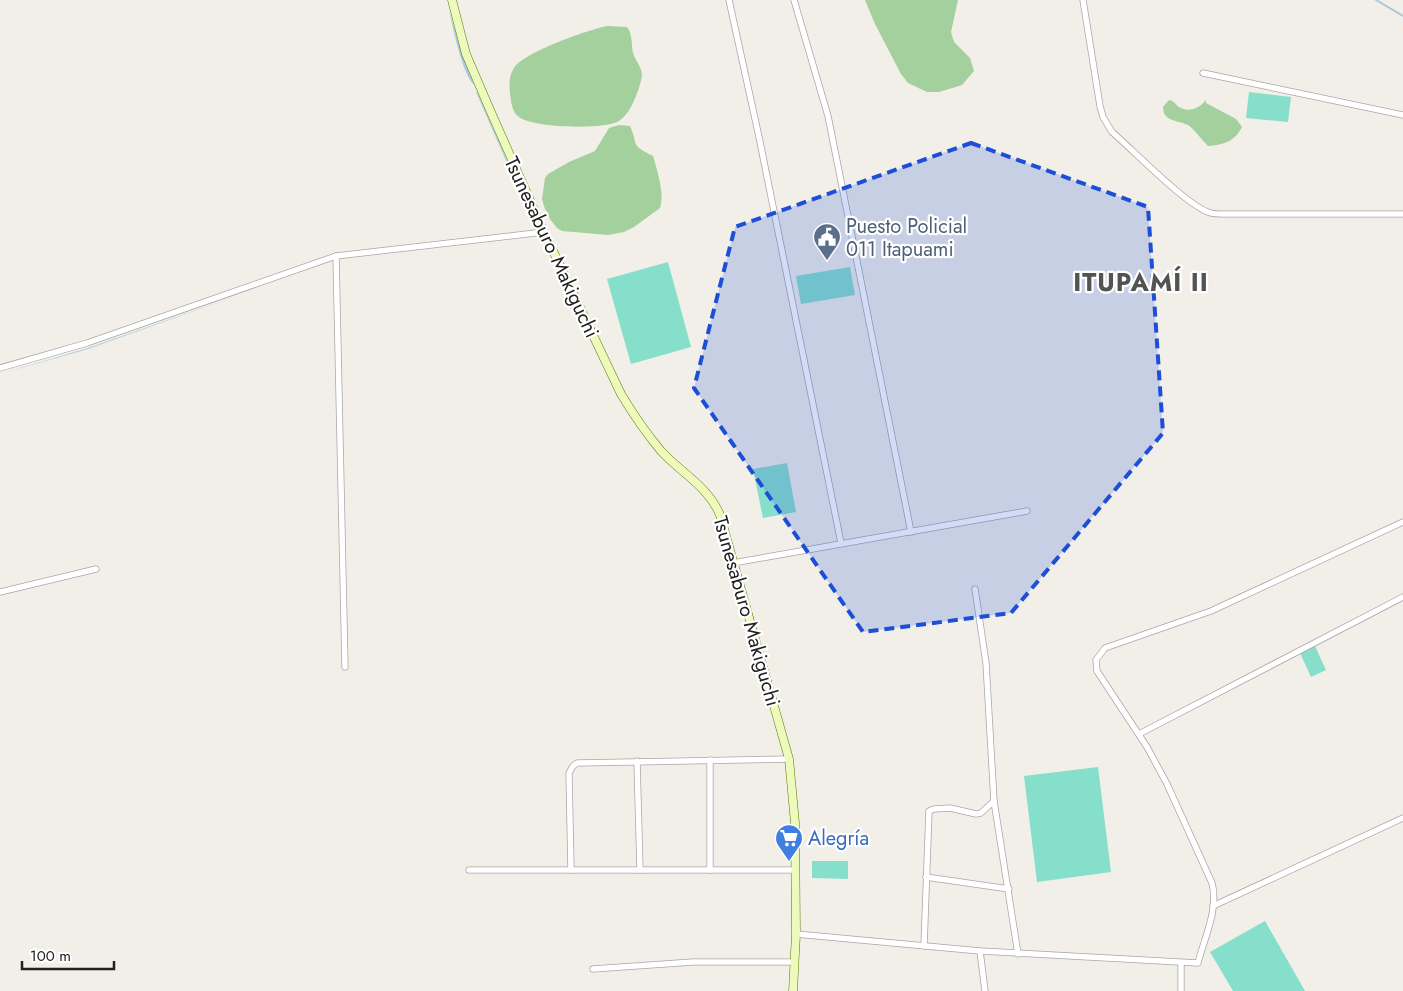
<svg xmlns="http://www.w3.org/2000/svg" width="1403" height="991" font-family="Jost,sans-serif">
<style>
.forest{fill:#a3d09c}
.pitch{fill:#86dfcb}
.water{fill:#a8c9de}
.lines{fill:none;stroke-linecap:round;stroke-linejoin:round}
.stream{stroke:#a8c9de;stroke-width:2}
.street-casing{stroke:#a7a7a7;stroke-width:7}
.secondary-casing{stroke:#5a7905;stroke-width:9}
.street{stroke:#fff;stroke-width:5.5}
.secondary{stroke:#edfabc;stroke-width:8}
.marked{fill:#1d4ed8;fill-opacity:0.2;stroke:#1d4ed8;stroke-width:4;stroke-dasharray:10 6;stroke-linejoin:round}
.labels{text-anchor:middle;stroke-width:4.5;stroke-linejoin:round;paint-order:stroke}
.service-label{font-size:20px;fill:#4e5e75;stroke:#fff;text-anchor:start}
.street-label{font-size:20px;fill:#202020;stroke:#fff}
.shop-label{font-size:20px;fill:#366cbe;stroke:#fff;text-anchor:start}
.district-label{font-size:25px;font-weight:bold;letter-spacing:1px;fill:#535353;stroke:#fff}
</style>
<rect width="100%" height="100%" fill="#f1efe7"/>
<!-- forest -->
<g class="forest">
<path d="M865,0H958L951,32L954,42L970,58L974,71L962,85L939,92H927L908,83L901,74L875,24Z"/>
<path d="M607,26L627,27C633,35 631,44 633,53C635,60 641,66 642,74C642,78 640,84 639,88C635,99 629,115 619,121C604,130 533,128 519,117C512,112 511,102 510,93C509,84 509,76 514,68C524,52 588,30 607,26Z"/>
<path d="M1169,100C1174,101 1175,104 1179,107C1189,113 1200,108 1206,100V103L1236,119L1242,127C1235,141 1224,145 1208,146C1203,141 1194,129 1188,125C1178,120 1163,122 1163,107Z"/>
<path d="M619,125L630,126C639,146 629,144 653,156C657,170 665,194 660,208L634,227L624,232L608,235L562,231L557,228L550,219L545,209L542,199L545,178L548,174L569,162L595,151L609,128Z"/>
</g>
<!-- pitch -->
<g class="pitch">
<path d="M1249,92L1291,97L1288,122L1246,118Z"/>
<path d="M668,262L691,347L631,364L607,279Z"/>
<path d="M850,267L855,295L801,304L796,276Z"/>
<path d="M787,463L796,512L763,518L753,469Z"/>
<path d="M1315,646L1326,670L1311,677L1300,653Z"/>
<path d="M1098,767L1111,872L1037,882L1024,776Z"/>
<path d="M812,861H848V879L812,878Z"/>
<path d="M1265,921L1305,991H1233L1210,952Z"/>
</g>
<!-- water -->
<g class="water">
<path d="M449,10L458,41L474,85C462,73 453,28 449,10Z"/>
<path d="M476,92H477L536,226L535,227Z"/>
<path d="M242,294L88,349L0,374L88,348Z"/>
</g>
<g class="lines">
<!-- stream -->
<path class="stream" d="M1376,0L1403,16"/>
<!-- street casing -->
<g class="street-casing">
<g id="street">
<path d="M729,0L759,137L841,543"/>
<path d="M794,0L828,116L911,532"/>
<path d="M1083,0L1100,106L1103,117L1112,132C1132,149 1189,208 1211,213C1214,214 1219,214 1223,214H1403"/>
<path d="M1203,73L1403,115"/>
<path d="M336,256L345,667"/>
<path d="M0,368L87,343L336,256L544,232"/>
<path d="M733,563L1027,511"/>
<path d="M975,589L986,663L994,801L1018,954"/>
<path d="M0,592L96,569"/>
<path d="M1139,734L1403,597"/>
<path d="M637,761L640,870"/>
<path d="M469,870H795"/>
<path d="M571,870L569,773L573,766L577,763L789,759"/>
<path d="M710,870V760"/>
<path d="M926,877L1009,889"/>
<path d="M1213,906L1403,818"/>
<path d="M796,934L980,951L1198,963C1204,939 1219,909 1212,883L1167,784L1147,747L1097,671L1096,660L1105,648L1211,611L1403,522"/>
<path d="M924,946L929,811L934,809L950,808L976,814L981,813L994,801"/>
<path d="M980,951L985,991"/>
<path d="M593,969L693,962H794"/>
<path d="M1181,991V963"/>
</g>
</g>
<!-- secondary casing -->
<g class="secondary-casing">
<path id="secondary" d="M452,0L466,54L490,110L544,232L621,394C633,414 646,433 661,451C681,473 708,486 720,515L789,759L795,823L796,934L793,991"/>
</g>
<!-- street -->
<use href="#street" class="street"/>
<!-- secondary -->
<use href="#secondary" class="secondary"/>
</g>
<!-- marked area -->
<path class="marked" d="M971,143L1148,207L1163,433L1011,613L863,632L694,388L735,227Z"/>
<!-- icons -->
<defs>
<g id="civic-pin" transform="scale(1.4375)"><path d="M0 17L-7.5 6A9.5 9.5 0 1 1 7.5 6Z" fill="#5c6f8a" stroke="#fff"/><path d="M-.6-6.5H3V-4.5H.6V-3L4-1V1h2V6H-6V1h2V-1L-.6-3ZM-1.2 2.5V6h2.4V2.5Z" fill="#fff"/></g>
<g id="supermarket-pin" transform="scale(1.4375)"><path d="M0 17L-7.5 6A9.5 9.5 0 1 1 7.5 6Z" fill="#3f7fe0" stroke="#fff"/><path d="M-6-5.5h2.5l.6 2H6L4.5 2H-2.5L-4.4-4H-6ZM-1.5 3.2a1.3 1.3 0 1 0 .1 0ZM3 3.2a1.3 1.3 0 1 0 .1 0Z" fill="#fff"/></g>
</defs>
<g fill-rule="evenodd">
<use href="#civic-pin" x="827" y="237"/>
<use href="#supermarket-pin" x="789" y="838"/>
</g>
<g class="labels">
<!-- service labels -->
<g class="service-label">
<text x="846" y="233">Puesto Policial<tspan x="846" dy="23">011 Itapuami</tspan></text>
</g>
<!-- street labels -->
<g class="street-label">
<text transform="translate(552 247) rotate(65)" y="7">Tsunesaburo Makiguchi</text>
<text transform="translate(747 611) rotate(74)" y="7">Tsunesaburo Makiguchi</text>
</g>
<!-- shop labels -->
<g class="shop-label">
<text x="808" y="845">Alegría</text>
</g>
<!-- district labels -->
<g class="district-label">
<text x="1141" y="291">ITUPAMÍ II</text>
</g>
</g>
<!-- scale -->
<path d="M22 961v8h92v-8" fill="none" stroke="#202020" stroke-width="2.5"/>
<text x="30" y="961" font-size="15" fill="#202020" stroke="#ffffff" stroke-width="4" paint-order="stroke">100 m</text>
</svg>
